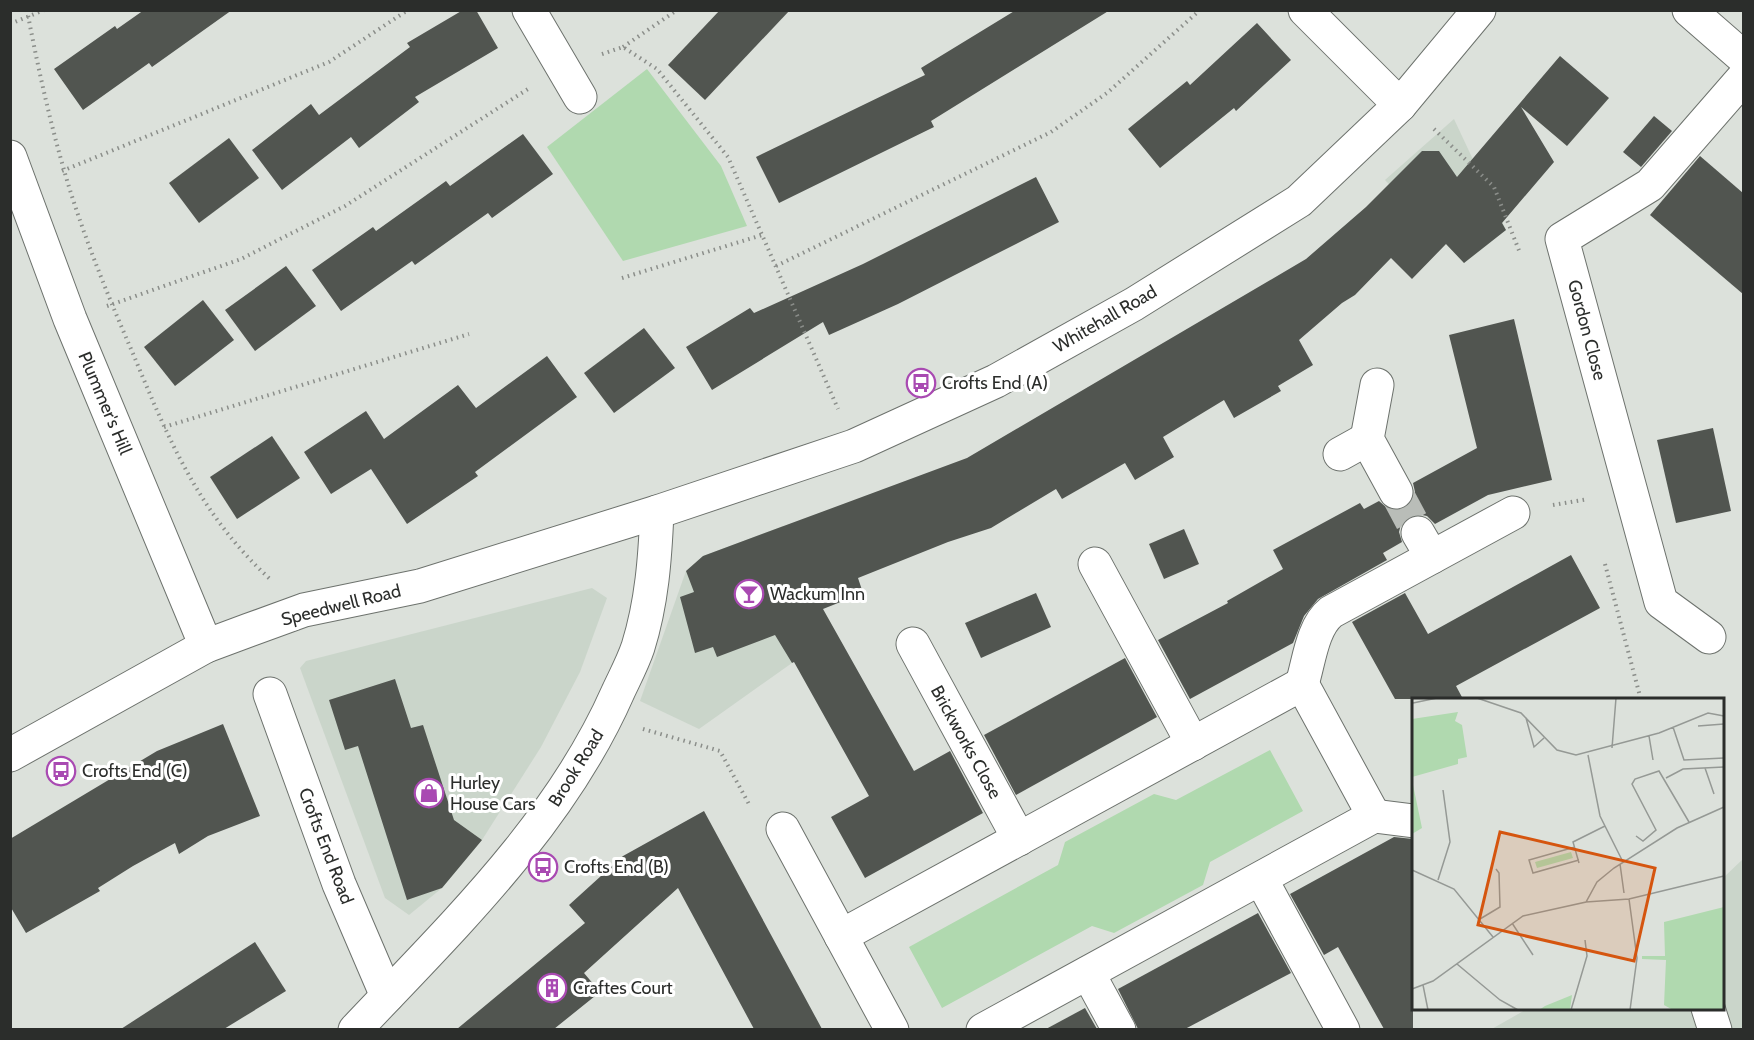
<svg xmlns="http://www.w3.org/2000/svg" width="1754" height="1040" font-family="Cabin,sans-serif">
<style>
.built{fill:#cad5ca}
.green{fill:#b0d9af}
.building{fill:#515550}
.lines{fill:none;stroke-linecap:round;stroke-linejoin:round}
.minor-tunnel{stroke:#b9bdb8;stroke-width:33;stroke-dasharray:33 16;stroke-linecap:butt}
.minor-casing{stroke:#6d726d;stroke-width:35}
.major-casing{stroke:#6d726d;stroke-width:35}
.path{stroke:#8b8e8a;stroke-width:4;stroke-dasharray:1.5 4.5;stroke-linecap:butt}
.minor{stroke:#fff;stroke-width:33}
.major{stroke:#fff;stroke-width:33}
.labels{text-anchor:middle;stroke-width:6;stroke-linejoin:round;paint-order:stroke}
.street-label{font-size:18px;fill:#2b2d2b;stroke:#fff}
.poi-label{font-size:18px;fill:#2b2d2b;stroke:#fff;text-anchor:start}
.inset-road{fill:none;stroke:#959995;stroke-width:1.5}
.view{fill:#d5550f;fill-opacity:0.15;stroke:#d5550f;stroke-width:3}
.inset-edge{fill:none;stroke:#2b2d2b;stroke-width:3}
</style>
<rect width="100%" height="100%" fill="#dce1db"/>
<!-- built -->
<g class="built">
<path d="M1454,119L1506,230L1464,263L1385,180Z"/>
<path d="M783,526L792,663L699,729L640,701L686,571L703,556Z"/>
<path d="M592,588L607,598L580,672L541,747L482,840L442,888L409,915L385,898L300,668L306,661Z"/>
<path d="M1743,859V1029L1490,1030L1527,1009L1722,1008L1723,878Z"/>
</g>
<!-- green -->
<g class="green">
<path d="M647,69L721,166L747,226L623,261L547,147Z"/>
<path d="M1270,750L1303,811L1210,862L1203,885L1114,933L1092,926L942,1008L909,947L1058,865L1065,842L1154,794L1176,800Z"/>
</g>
<!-- building -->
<g class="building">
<path d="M144,10H232L152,67L149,63L83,110L54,69L115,26L117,29Z"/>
<path d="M463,10H476L498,48L415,97L419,102L359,148L351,137L282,190L252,150L311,104L319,115L410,47L407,43Z"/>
<path d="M720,10H790L705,100L668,65Z"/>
<path d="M1016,10H1110L931,121L934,127L779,203L756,157L925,75L921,68Z"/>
<path d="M1257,23L1291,60L1236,111L1234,108L1160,168L1128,129L1187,81L1190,85Z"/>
<path d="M1560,56L1609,98L1567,146L1521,107L1554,162L1502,223L1506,230L1464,263L1446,244L1412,279L1391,258L1355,295L1342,303L1299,340L1313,365L1278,386L1281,391L1234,418L1224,400L1163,437L1174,457L1135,480L1125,463L1062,499L1056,489L991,528L948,542L858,578L863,593L823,609L914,771L950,751L983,813L865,878L831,817L869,796L794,662L792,663L775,635L717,657L713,647L695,653L680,597L694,592L686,571L703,556L967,458L1306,259L1366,207L1422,151H1439L1457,177Z"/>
<path d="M1654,116L1672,131L1641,167L1623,152Z"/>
<path d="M523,134L553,174L492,218L488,213L415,265L412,261L341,311L312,270L373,227L376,231L446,181L450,186Z"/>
<path d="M229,138L259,178L199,223L169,183Z"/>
<path d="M1700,156L1743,193V294L1650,215Z"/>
<path d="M1036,177L1059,222L898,304L829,335L823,322L712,390L686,347L750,308L754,313L863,264Z"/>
<path d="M286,266L316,306L255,351L225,310Z"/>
<path d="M203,300L234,340L175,386L144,347Z"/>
<path d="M1514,319L1552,480L1488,495L1435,524L1427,516L1417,514L1408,517L1401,524L1399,532L1402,542L1383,553L1387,560L1318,599L1304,616L1293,643L1190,699L1158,640L1228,603L1227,601L1283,569L1273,550L1360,503L1364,509L1379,501L1387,508L1395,511L1404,509L1412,501L1415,492L1413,483L1477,448L1449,335Z"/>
<path d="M644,328L675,368L614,413L584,373Z"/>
<path d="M547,356L577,397L475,472L478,476L407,524L371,469L331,494L304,452L366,411L384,439L458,385L476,408Z"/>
<path d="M1713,428L1731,511L1676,523L1657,440Z"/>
<path d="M272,436L300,478L237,519L210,477Z"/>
<path d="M1184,529L1199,564L1164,579L1149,544Z"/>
<path d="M1571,555L1600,608L1456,686L1463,699H1395L1352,622L1405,593L1428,634Z"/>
<path d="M1036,593L1051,627L981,658L965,623Z"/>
<path d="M1125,658L1157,717L1016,795L984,735Z"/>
<path d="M395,679L411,728L423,725L454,820L482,840L442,888L407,900L358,746L345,750L329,700Z"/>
<path d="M223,724L260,816L208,836L179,854L175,843L133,866L98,888L100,891L26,933L10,906V839L157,751Z"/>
<path d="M704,811L822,1029H754L678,888L584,973L600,992L554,1029H457L585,923L569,905L623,856Z"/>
<path d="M1394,837L1413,839V1029H1384L1338,947L1324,955L1290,894Z"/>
<path d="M1258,913L1291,973L1185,1029H1138L1118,989Z"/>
<path d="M255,942L286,991L224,1029H121Z"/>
<path d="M1085,1008L1097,1029H1046Z"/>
</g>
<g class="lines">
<!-- minor-tunnel -->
<path class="minor-tunnel" d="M1396,492L1418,533"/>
<!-- minor casing -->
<g class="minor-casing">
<g id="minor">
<path d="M529,10L580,97"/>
<path d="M1305,10L1400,105"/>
<path d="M1689,10L1744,58"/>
<path d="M10,157L70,319L206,646"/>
<path d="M1377,385L1367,439L1396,492"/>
<path d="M1340,454L1367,439"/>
<path d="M1418,533L1432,557"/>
<path d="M1095,564L1193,744"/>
<path d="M1709,637L1661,602L1562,239L1650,185L1744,77"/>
<path d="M913,644L1019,839"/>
<path d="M1302,684C1309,662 1312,627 1331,612L1513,513"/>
<path d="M270,694L339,884L387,996"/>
<path d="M10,755L206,646L249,630L304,610L420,586L657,512"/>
<path d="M1374,816L1414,821"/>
<path d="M783,829L892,1030"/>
<path d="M1261,879L1343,1030"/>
<path d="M841,936L1302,684L1374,816L983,1030"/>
<path d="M1088,973L1119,1030"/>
<path d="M1708,1008L1715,1030"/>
</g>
</g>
<!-- major casing -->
<g class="major-casing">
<path id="major" d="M355,1030C453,926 560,824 618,692C625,677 633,662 638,647C652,602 655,558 657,512L854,446L996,381L1134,304L1299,201L1400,105L1479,10"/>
</g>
<!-- path -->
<g class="path">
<path d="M27,10C37,63 49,118 64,170C82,233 108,296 134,356C169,441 201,516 270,579"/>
<path d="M10,24L44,10"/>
<path d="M623,47L677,10"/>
<path d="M602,54L623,47L657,69L728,157L838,409"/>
<path d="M1434,129L1494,187L1520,253"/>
<path d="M62,171L329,62L408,10"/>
<path d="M776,266L1051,132L1107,93L1200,10"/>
<path d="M622,278L762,235"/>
<path d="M107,306L241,259L345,206L528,89"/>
<path d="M164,427L469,334"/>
<path d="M1553,505L1588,499"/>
<path d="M1605,564L1641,700"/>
<path d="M643,729L720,751L750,806"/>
</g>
<!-- minor -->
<use href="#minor" class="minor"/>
<!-- major -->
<use href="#major" class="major"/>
</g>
<!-- icons -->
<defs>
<g id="bus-ring" transform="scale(1.5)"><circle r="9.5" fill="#fff" stroke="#a94ab2" stroke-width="1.5"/><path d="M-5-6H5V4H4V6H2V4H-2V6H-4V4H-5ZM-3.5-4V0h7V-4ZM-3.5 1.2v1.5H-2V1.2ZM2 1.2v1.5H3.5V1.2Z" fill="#a94ab2"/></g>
<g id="bar-ring" transform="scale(1.5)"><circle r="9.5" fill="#fff" stroke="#a94ab2" stroke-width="1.5"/><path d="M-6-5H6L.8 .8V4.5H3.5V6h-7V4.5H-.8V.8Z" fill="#a94ab2"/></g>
<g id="shop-ring" transform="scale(1.5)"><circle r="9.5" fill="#fff" stroke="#a94ab2" stroke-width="1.5"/><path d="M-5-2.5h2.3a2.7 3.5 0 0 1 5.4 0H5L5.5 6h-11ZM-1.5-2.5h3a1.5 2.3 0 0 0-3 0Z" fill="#a94ab2"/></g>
<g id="building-ring" transform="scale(1.5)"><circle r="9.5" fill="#fff" stroke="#a94ab2" stroke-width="1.5"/><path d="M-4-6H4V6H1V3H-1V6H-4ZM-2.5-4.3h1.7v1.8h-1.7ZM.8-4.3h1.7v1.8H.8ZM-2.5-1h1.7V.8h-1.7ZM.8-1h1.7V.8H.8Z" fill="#a94ab2"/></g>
</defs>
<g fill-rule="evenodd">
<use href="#bus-ring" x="921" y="383"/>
<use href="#bar-ring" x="749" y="594"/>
<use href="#bus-ring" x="61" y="771"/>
<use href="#shop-ring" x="429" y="793"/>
<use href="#bus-ring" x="543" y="867"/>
<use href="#building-ring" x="552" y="988"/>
</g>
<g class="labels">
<!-- street labels -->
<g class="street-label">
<text transform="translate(1105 319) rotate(-30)" y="6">Whitehall Road</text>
<text transform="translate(1587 330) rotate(75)" y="6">Gordon Close</text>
<text transform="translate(105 403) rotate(67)" y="6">Plummer's Hill</text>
<text transform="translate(341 605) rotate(-14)" y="6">Speedwell Road</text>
<text transform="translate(966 742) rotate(61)" y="6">Brickworks Close</text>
<text transform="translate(576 768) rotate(-58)" y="6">Brook Road</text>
<text transform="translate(326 846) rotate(69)" y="6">Crofts End Road</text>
</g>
<!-- poi labels -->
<g class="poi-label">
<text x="942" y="389">Crofts End (A)</text>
<text x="770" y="600">Wackum Inn</text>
<text x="82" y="777">Crofts End (C)</text>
<text x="450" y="789">Hurley<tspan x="450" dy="21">House Cars</tspan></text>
<text x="564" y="873">Crofts End (B)</text>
<text x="573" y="994">Craftes Court</text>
</g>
</g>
<!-- overview -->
<g transform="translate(1412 698)">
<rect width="312" height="312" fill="#dce1db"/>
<path d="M46,14L43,23L50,27L55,59L46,61V66L0,79V21ZM0,82L10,130L0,136ZM159,154L161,160L125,170L123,164ZM312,209V312H261L252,307L254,262L230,261V258H253L252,224ZM160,297L158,312H127L133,308Z" fill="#b0d9af"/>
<path class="inset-road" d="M65,0L109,15L145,52L164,57L247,35L296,15L312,18M1,5L25,0M114,20L122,49L132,40M286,28L312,26M261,29L272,62L312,60M237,38L241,62M200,50L204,0M176,57L188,118L211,164M293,70L302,96M254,80L271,71L312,69M224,138L231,143L244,132L220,86L223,81L247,73L277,124M163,149L117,162L121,175L167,162M167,165L161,144L193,128M208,166L212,195M0,172L42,191L81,239M26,182L38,144L31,92M217,201L225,260L218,312M174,204L217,201L312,178M68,221L88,209L87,175L84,171M100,225L121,257M45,266L88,302L106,312M11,287L16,312M0,291L21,283L111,218L174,204L185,184L202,170L265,130L312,109M159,312L175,258L173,242"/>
<path class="view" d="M88,134L243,170L222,263L66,227Z"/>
<rect width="312" height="312" class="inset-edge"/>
</g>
<!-- border -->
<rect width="1754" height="1040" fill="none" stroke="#2b2d2b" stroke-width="24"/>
</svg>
